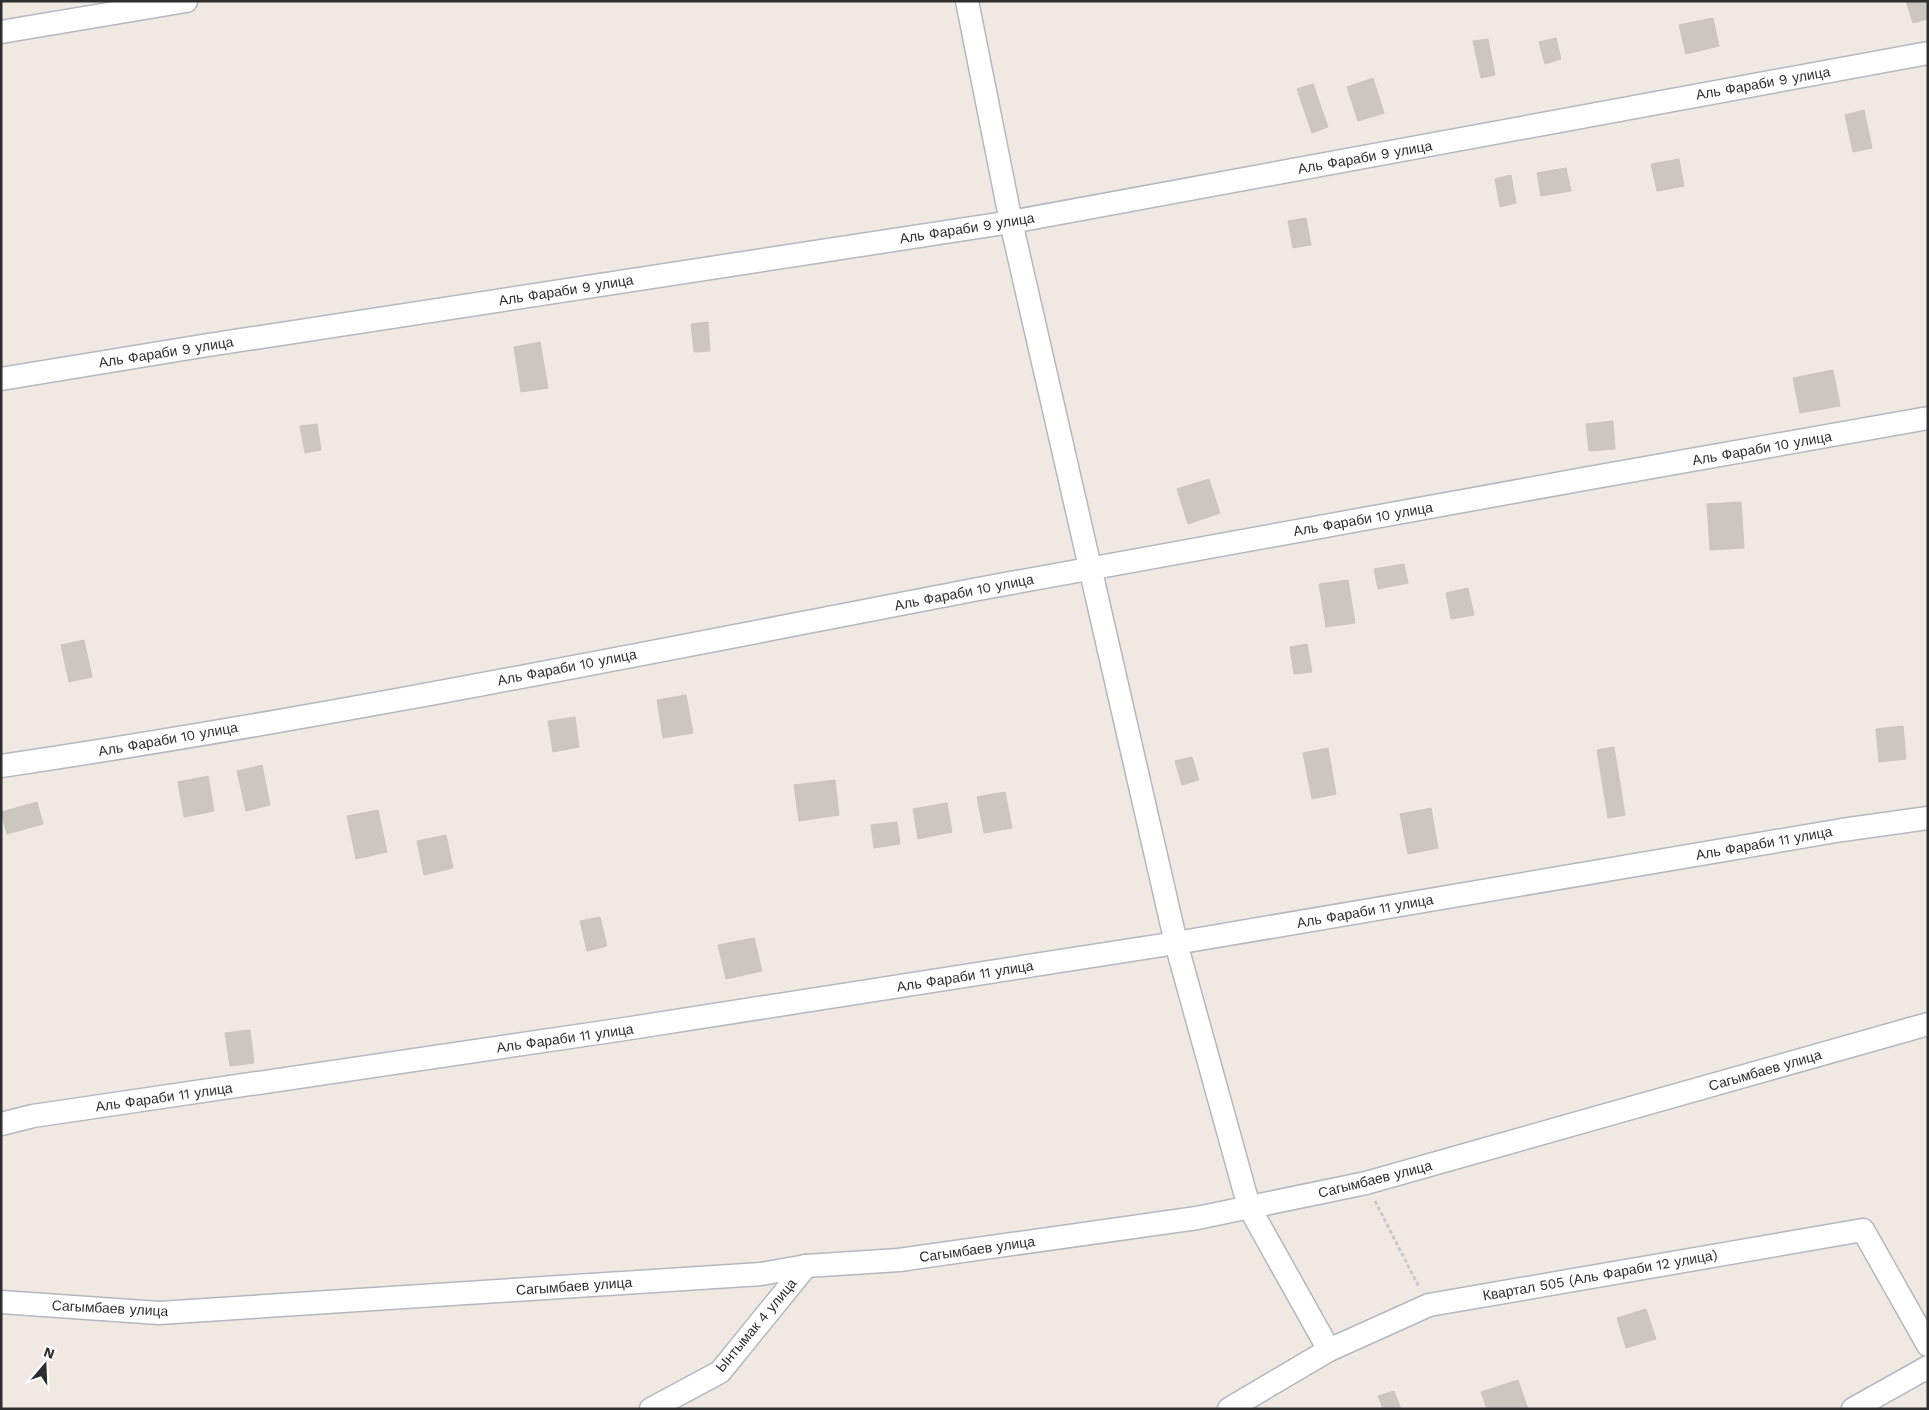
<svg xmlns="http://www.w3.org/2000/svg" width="1929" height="1410" font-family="'Work Sans',sans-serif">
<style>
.building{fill:#cbc7bf;stroke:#cbc5ba}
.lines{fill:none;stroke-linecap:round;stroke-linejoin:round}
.minor-casing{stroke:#b4b7c1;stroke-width:25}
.path{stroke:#c9c9c9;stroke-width:3;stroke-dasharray:4 2.5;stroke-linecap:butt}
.minor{stroke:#fff;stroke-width:22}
.labels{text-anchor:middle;stroke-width:4;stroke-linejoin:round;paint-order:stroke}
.street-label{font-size:14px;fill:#2e2e2e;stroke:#fff}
</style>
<rect width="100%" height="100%" fill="#efe9e1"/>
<!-- building -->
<g class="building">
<path d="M1906,1H1928V19L1913,23Z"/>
<path d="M1713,18L1719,46L1686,54L1679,25Z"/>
<path d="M1556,38L1561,59L1545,64L1539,42Z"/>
<path d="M1488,39L1495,75L1481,78L1473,41Z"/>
<path d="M1373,78L1384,113L1358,121L1347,87Z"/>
<path d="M1313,84L1328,127L1312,133L1297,89Z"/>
<path d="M1864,110L1872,148L1853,152L1845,115Z"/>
<path d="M1679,159L1684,186L1657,191L1651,164Z"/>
<path d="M1566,168L1571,191L1541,196L1537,173Z"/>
<path d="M1511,175L1516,203L1500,207L1495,179Z"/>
<path d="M1306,218L1311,245L1293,248L1288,221Z"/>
<path d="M708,322L710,351L694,352L691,324Z"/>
<path d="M540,342L548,388L521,392L514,347Z"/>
<path d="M1833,370L1840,406L1800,413L1793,378Z"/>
<path d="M1613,421L1615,449L1589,451L1586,424Z"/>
<path d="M317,424L321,450L305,453L300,426Z"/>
<path d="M1209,479L1220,513L1188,524L1177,489Z"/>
<path d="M1741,502L1744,548L1710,550L1707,504Z"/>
<path d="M1404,564L1408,583L1378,589L1374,569Z"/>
<path d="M1348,580L1355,623L1326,627L1319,584Z"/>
<path d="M1468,588L1474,615L1451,619L1446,593Z"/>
<path d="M84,640L92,677L69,682L61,645Z"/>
<path d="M1307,644L1312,672L1294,674L1290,647Z"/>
<path d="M686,695L693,733L663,738L657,700Z"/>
<path d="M575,717L579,747L553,752L548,721Z"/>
<path d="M1903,726L1906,759L1879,762L1876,729Z"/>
<path d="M1614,747L1625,815L1608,818L1597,750Z"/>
<path d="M1328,748L1336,794L1312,799L1303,753Z"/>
<path d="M1192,757L1199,780L1182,785L1175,761Z"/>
<path d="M262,765L270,805L246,811L237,771Z"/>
<path d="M208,776L214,811L184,817L178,782Z"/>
<path d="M835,780L839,815L799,821L794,785Z"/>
<path d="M1005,792L1012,828L984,833L977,797Z"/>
<path d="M37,802L43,824L7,834L1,812Z"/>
<path d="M947,803L952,832L918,839L913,809Z"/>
<path d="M1431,808L1438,848L1408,854L1400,814Z"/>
<path d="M378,810L387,852L356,859L347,816Z"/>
<path d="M897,822L900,844L874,848L871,825Z"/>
<path d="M446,835L453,868L424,875L417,841Z"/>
<path d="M600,917L607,946L587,951L580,921Z"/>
<path d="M754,938L762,971L726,979L718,945Z"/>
<path d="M250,1030L254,1063L230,1066L225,1033Z"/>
<path d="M1646,1309L1656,1339L1626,1348L1617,1318Z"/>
<path d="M1518,1380L1528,1409H1487L1481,1392Z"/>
<path d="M1394,1391L1401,1409H1383L1378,1396Z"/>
</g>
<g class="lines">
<!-- minor casing -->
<g class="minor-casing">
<g id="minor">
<path d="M967,1L1011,222L1176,943L1249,1207L1329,1350"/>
<path d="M1,32L186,1"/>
<path d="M1,379L202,346L1011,222L1928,53"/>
<path d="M1,766C332,717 660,650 989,587C1301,528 1615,474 1928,418"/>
<path d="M1,1124L33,1116L618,1030L1176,943L1842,830L1928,818"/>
<path d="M1,1302L159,1313L761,1274L806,1266L899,1260L1197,1218L1366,1183L1928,1024"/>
<path d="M651,1409L720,1372L806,1266"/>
<path d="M1229,1409L1329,1350L1429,1305L1863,1230L1928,1345"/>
<path d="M1853,1409L1928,1367"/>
</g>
</g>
<!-- path -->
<path class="path" d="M1375,1201L1419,1287"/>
<!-- minor -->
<use href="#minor" class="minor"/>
</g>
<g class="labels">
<!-- street labels -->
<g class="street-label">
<text transform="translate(1763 83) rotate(-10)" y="5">Аль Фараби 9 улица</text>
<text transform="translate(1365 157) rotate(-10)" y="5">Аль Фараби 9 улица</text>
<text transform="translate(967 228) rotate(-9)" y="5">Аль Фараби 9 улица</text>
<text transform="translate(566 290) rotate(-9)" y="5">Аль Фараби 9 улица</text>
<text transform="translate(166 352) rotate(-9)" y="5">Аль Фараби 9 улица</text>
<text transform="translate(1762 448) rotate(-10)" y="5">Аль Фараби 10 улица</text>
<text transform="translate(1363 519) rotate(-10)" y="5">Аль Фараби 10 улица</text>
<text transform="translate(964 592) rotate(-11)" y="5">Аль Фараби 10 улица</text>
<text transform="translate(567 667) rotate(-11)" y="5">Аль Фараби 10 улица</text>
<text transform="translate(168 739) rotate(-10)" y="5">Аль Фараби 10 улица</text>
<text transform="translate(1764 843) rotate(-10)" y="5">Аль Фараби 11 улица</text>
<text transform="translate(1365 911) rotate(-10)" y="5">Аль Фараби 11 улица</text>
<text transform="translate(965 976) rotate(-9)" y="5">Аль Фараби 11 улица</text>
<text transform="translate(565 1038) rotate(-8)" y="5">Аль Фараби 11 улица</text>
<text transform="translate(1765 1070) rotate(-16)" y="5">Сагымбаев улица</text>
<text transform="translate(164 1097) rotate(-8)" y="5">Аль Фараби 11 улица</text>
<text transform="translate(1375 1179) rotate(-14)" y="5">Сагымбаев улица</text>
<text transform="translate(977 1249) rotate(-8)" y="5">Сагымбаев улица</text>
<text transform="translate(1600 1275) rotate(-10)" y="5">Квартал 505 (Аль Фараби 12 улица)</text>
<text transform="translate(574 1286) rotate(-4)" y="5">Сагымбаев улица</text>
<text transform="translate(110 1308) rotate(3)" y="5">Сагымбаев улица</text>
<text transform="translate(756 1325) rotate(-50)" y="5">Ынтымак 4 улица</text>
</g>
</g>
<!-- border -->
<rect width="1929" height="1410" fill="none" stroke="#2e2e2e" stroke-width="5"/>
<!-- north arrow -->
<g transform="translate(45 1365) rotate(19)" stroke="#ffffff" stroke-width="4" paint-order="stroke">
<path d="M0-4L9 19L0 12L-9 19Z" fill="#2e2e2e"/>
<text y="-8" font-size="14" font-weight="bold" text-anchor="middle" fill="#2e2e2e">N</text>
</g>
</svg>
